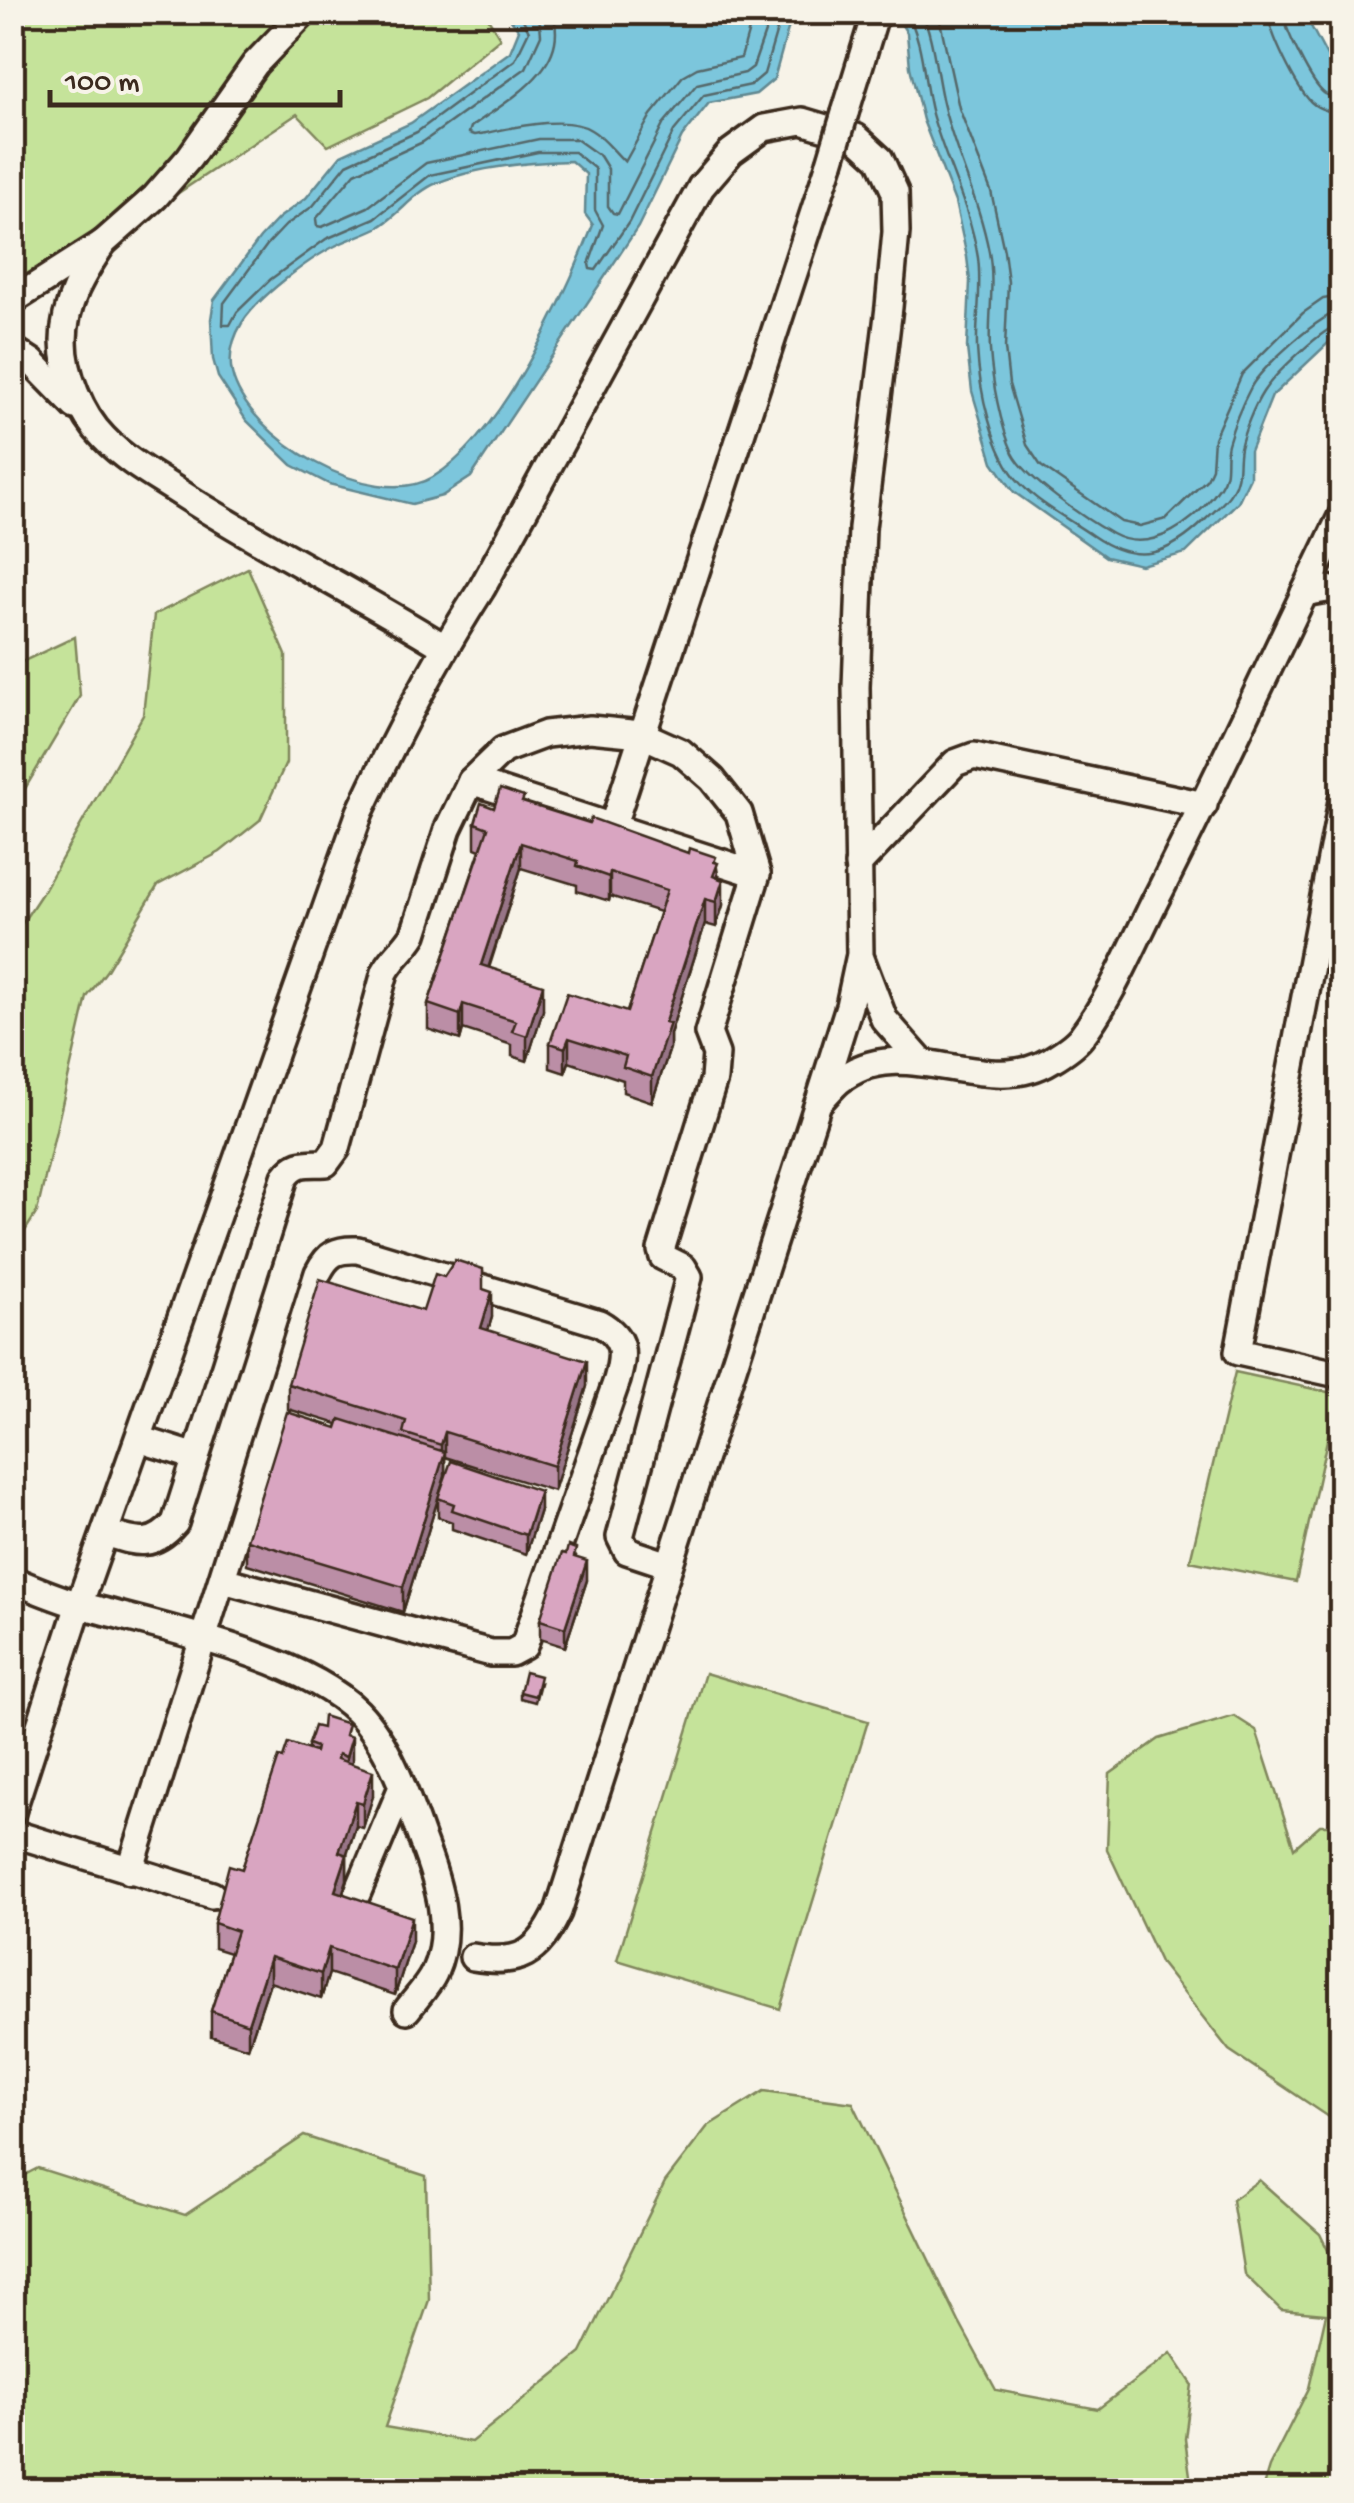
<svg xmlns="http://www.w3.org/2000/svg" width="1354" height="2503" font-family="'Gochi Hand',sans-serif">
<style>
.green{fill:#c5e39a;stroke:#80865c;stroke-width:2.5}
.water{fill:#7cc6dc;stroke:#628890;stroke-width:2.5;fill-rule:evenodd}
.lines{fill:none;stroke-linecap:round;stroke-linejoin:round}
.shore{stroke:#55686a;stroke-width:2.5}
.minor-casing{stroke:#3b2a1e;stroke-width:32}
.minor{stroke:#f7f3e8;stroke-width:25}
.minor-bridge-casing{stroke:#3b2a1e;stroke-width:32;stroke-linecap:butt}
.minor-bridge{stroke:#f7f3e8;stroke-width:25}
.wall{fill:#bb8ea6;stroke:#3b2a1e;stroke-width:2.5}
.shaded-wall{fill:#987487;stroke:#3b2a1e;stroke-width:2.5}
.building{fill:#d9a5c1;stroke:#3b2a1e;stroke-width:2.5}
</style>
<rect width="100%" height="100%" fill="#f7f3e8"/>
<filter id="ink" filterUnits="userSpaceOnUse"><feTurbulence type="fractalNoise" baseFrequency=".01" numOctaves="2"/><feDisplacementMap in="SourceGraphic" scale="20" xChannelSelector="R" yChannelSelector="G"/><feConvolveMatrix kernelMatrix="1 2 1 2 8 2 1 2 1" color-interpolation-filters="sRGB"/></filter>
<g filter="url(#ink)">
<!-- green -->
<g class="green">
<path d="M13,13H485L500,38L427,98L328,146L297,114L13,303L12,58L23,38L13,41Z"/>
<path d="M248,568L286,655V763L260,820L220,852L158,885L107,970L87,997L37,1212L13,1250V937L44,890L143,715L154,615Z"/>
<path d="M75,637L80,696L13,809V666Z"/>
<path d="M1235,1372L1337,1394L1296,1582L1190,1561Z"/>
<path d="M705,1673L868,1721L780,2009L617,1960Z"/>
<path d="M1234,1716L1256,1730L1294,1848L1320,1825H1341V2125L1229,2050L1161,1964L1107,1849L1110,1774L1159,1739Z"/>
<path d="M764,2091L853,2103L959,2322L996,2390L1098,2409L1171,2353L1192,2384L1185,2439L1192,2490H13V2181L38,2168L185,2215L304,2136L426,2176L429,2300L385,2427L471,2442L581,2353L665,2182L708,2126Z"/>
<path d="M1259,2180L1320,2234L1341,2277V2490H1262L1269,2467L1309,2388L1326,2314L1281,2310L1244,2274L1232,2200Z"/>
</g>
<!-- water -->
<g class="water">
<path d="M506,13H800L788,29L774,79L756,94L709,103L682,137L638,227L471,477L442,496L412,504L329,484L292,465L246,420L218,377L213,359L211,319L214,300L260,238L279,218L306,198L341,155L411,123L510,52L519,30ZM571,161L586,174L585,214L593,225C564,299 502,436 433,477C373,513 246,437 232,373C228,355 233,338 242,323C257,298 309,259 335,246C348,239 363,235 377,228C398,217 414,192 437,183C477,167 528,162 571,161Z"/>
<path d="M890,13H1304L1341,83V331L1272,396L1250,451V477L1238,502L1186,553L1141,565L1106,557L1014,492L993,462L972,391L967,348L970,281L967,257L955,202L923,120L910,67L907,33L895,14Z"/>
</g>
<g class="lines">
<!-- shore -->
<g class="shore">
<path d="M519,12L529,31L515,60L417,132L347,164L313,206L286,225L267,245L224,303L223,325H230L237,312L271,279L326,239L375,218L430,175L538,152H574L595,169V210L603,225L589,264L590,269L596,270L629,222L674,131L704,95L751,85L764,74L778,26L787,12"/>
<path d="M535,12L540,23L541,35L526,68L423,142L355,173L316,219L317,226L322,227L368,207L426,163L539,139H576L600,156L608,169V206L613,213L618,214L664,123L697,84L745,73L753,67L772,12"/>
<path d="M552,12C573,67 506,101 471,127L469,133L475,135C504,130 565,113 591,130C605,138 614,152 625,162L651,115L683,76L697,68L741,58L754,12"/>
<path d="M906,12C924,41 923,81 932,114C946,163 970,207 978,258C982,288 976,318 977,348C979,389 992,453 1020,483C1039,504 1070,520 1093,536C1138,567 1171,554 1206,519C1215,510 1226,502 1232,491C1241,476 1237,464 1240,448C1244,431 1254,406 1263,392C1273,376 1325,325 1342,324"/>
<path d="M921,12C933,32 937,81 944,107C956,157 979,199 989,252C995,284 988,317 990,350C992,380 1000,425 1013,453C1026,479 1085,519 1112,534C1152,556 1197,520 1220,487C1230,473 1224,459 1228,444C1233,426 1242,404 1251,387C1260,369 1322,312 1342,311"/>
<path d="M938,12L959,108L991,191L1004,251L1008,282L1005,348L1009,384L1027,445L1041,466L1121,522L1140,526L1166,519L1207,479L1212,468L1214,438L1242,374L1303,313L1323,299L1342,296"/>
<path d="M1268,12C1269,33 1296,87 1311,102C1320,110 1330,112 1342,113"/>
<path d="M1283,12C1284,28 1312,85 1325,94C1332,98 1334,97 1342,98"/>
</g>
<!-- minor casing -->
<g class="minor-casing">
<g id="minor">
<path d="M845,113L876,12"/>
<path d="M103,243C83,273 64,303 64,341C64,373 81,415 104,438C127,462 158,478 185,496C269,550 359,594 444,647"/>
<path d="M12,301L103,243L155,197L189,158L255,64L305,12"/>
<path d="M12,349L32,362L75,406"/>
<path d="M1304,593L1327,589L1342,592"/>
<path d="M471,781L757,874"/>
<path d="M606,846L830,163"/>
<path d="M858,865L955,763L974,756L1204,805"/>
<path d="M820,1098L849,1006L859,959"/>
<path d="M1333,1373L1238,1352L1342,801"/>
<path d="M139,1439L196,1457"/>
<path d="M105,1533C135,1542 152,1550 175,1523L285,1177C297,1160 307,1164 326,1163L337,1148L385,972C393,957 405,949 414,934L448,829L471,781L503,750L546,734L590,729L641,734L681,752L712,779L739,813L757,874L708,1033L716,1054L714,1079L661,1250L663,1257L683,1267L689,1277L620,1537L627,1551L669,1565"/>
<path d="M12,1580C36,1589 60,1600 84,1606C160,1627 303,1656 358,1712C390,1745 407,1798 422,1840C438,1882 454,1929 434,1973C428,1986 416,1998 407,2010"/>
<path d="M12,1812L79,1605L360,812C396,735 436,660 482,588L701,187L731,152L764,128L802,121L856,137L880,159L895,192L896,232L889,307L862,528L856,687L860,956L884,1019L921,1061"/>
<path d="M12,1833L212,1895"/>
<path d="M130,1871L318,1273C328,1253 337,1249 358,1250L599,1323C626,1338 624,1354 617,1380L524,1646L511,1653H491L223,1580"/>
<path d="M357,1894L402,1787"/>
<path d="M473,1957C520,1965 538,1954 558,1912L818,1103C825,1096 832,1087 839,1081C903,1029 985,1101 1051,1060C1061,1054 1074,1046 1081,1037C1114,994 1135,939 1160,891C1223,767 1281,640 1342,515"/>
</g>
</g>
<!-- minor -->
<use href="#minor" class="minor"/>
<!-- minor-bridge casing -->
<g class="minor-bridge-casing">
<path id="minor-bridge" d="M830,163L845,113"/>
</g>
<!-- minor-bridge -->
<use href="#minor-bridge" class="minor-bridge"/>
</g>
<!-- wall -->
<g class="wall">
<path d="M524,802L716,862L723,905L716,927L705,924L670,1034V1048L652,1102L623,1092V1080L569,1062L565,1073L550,1068V1043L627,1012L660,912L610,896L609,901L577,891V885L521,868L489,968L543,1010L527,1061L512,1056V1045L463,1029L460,1040L428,1029V1004L480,850L475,848V823L494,808Z"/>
<path d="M483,1290L492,1317L488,1330L587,1386L554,1491L445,1457V1476L403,1612L247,1564V1540L337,1428L338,1424L288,1409V1384L423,1311Z"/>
<path d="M438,1498L540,1510L526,1554L452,1529V1522L438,1517Z"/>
<path d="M576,1557L587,1580L565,1647L540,1639V1620Z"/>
<path d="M540,1683L535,1702L520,1698V1692Z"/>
<path d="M348,1736L352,1764L373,1796L363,1828L356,1826L347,1855V1880L343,1893L412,1941L395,1995L329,1973L321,1999L270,1982L248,2048L211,2036V2011L230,1953L214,1948V1923L242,1869L283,1758L308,1749V1744Z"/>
</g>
<!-- shaded-wall -->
<g class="shaded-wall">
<path d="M521,843V868L481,990V965Z"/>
<path d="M610,872V896L609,901V877Z"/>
<path d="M723,880V905L716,927V902Z"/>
<path d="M705,899V924L670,1034V1048L652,1102V1077L665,1022Z"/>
<path d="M543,985V1010L527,1061V1036Z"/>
<path d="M463,1004V1029L460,1040V1015Z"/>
<path d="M569,1038V1062L565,1073V1048Z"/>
<path d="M492,1292V1317L481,1353V1328Z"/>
<path d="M587,1361V1386L554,1491V1466Z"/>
<path d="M445,1432V1476L403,1612V1587L441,1464V1445Z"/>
<path d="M540,1491V1510L526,1554V1535Z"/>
<path d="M587,1561V1580L565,1647V1628Z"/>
<path d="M352,1737V1762L346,1782V1757Z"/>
<path d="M373,1771V1796L363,1828V1803Z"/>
<path d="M356,1801V1826L339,1877V1852Z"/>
<path d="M347,1855V1880L335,1916V1891Z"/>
<path d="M412,1917V1941L395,1995V1970Z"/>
<path d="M329,1948V1973L321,1999V1974Z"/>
<path d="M270,1957V1982L248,2048V2024Z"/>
</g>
<!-- building -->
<g class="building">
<path d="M500,789L524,797L522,802L589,823L591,818L688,853L689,848L716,857L714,862L718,863L713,876L723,880L716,902L705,899L665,1022L670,1023L652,1077L623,1067L626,1056L569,1038L565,1048L550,1043L567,993L627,1012L667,890L610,872L609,877L577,866L578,861L521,843L481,965L543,985L527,1036L512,1031L516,1021L463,1004L460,1015L428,1004L488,828L475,823L481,803L494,808Z"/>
<path d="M455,1260L483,1269V1289L492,1292L481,1328L587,1361L554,1466L445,1432L441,1445L403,1433L406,1421L288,1384L320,1279L423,1311L435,1274L444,1277Z"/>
<path d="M287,1412L337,1428L340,1419L445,1452L403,1587L247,1540Z"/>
<path d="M451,1461L540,1491L526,1535L452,1510L454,1504L438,1498Z"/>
<path d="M568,1546L576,1549L574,1557L587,1561L565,1628L540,1620L562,1553L566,1554Z"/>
<path d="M525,1672L540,1676L535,1696L520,1692Z"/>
<path d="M323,1716L348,1724L345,1735L352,1737L346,1757L338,1754L337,1759L373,1771L363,1803L356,1801L339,1852L347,1855L335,1891L412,1917L395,1970L329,1948L321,1974L270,1957L248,2024L211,2011L237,1931L214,1923L229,1865L242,1869L279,1757L283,1758L288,1743L315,1752L316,1747L308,1744L314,1726L322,1728Z"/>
</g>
</g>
<!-- margin -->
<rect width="1354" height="2503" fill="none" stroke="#f7f3e8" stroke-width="50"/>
<rect x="25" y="25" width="1304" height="2453" fill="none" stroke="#3b2a1e" stroke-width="4" filter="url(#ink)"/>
<!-- scale -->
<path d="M50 90v15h290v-15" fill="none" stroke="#3b2a1e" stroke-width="5"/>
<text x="65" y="90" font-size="30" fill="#3b2a1e" stroke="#f7f3e8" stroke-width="8" paint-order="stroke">100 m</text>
</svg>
